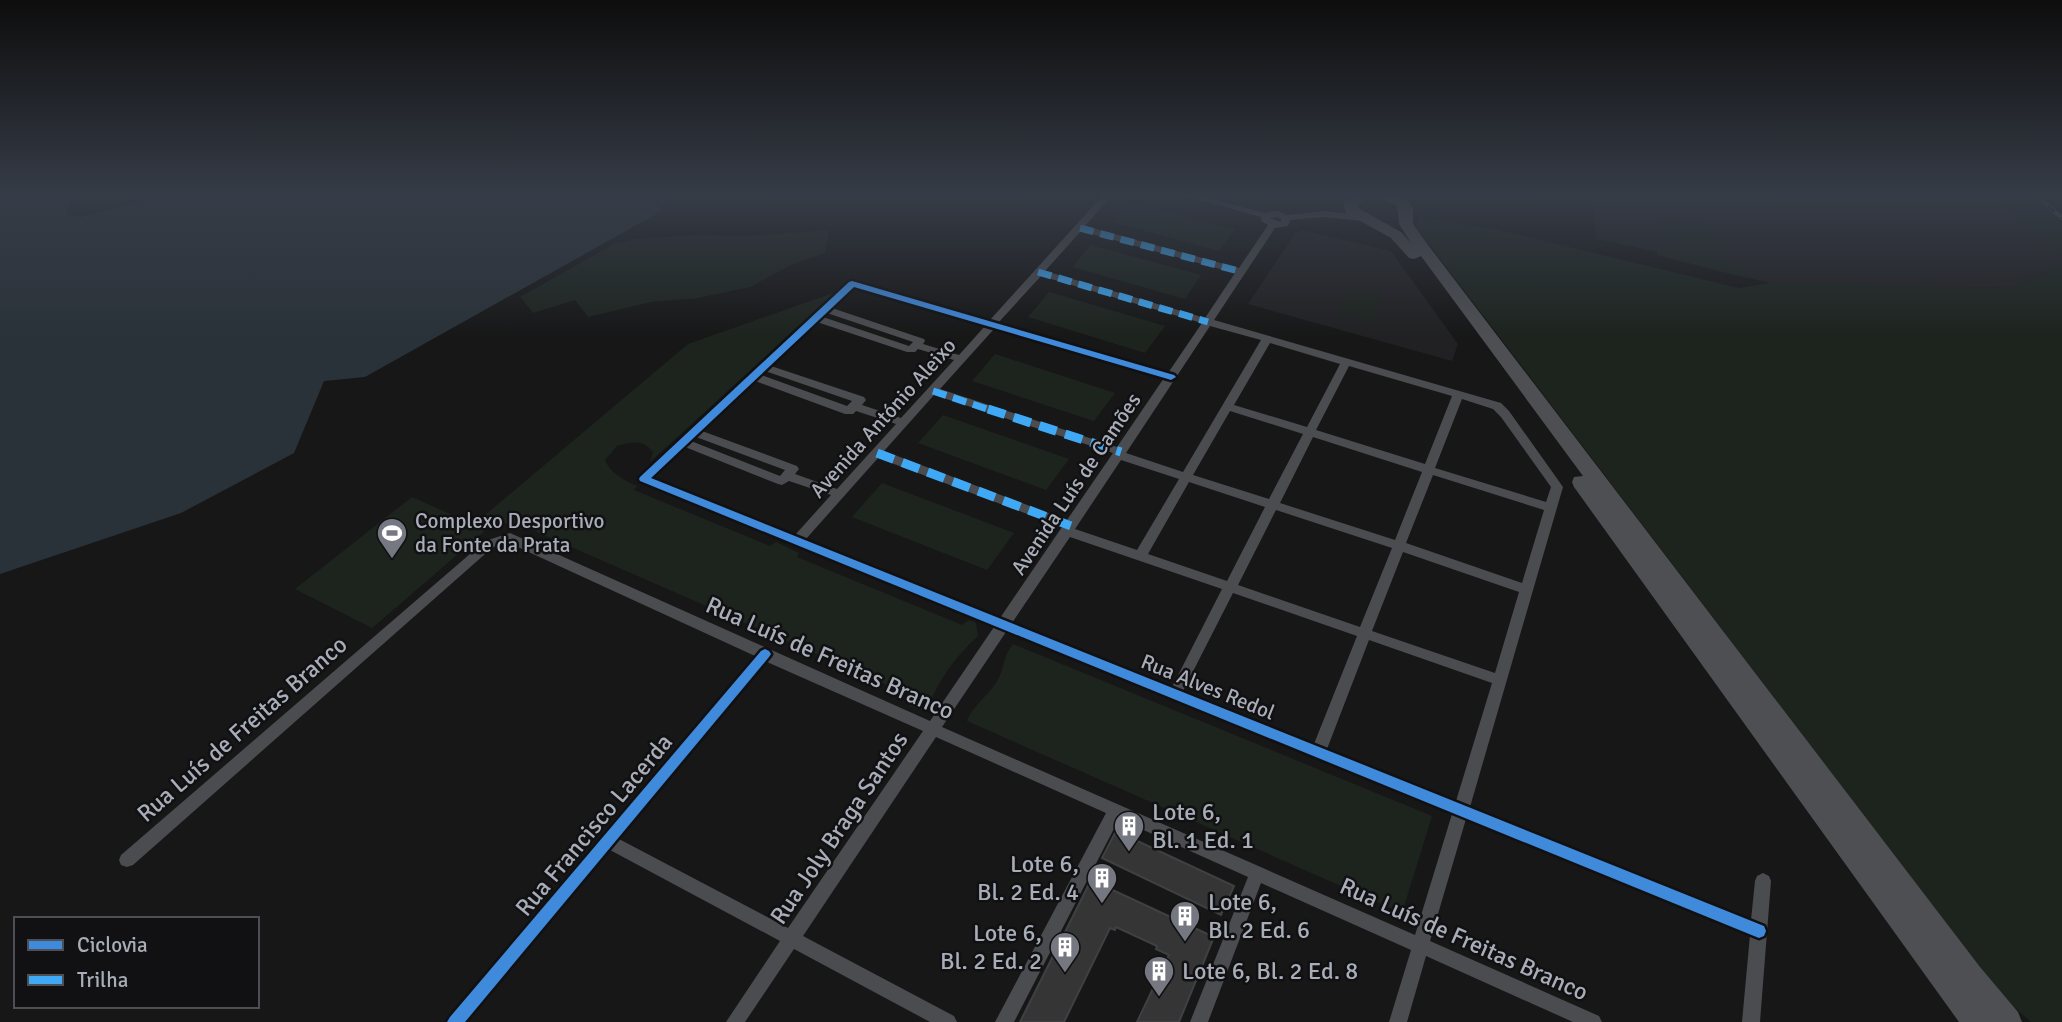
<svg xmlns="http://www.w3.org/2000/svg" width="2062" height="1022" font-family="Signika,sans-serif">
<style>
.built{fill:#212123}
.green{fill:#1d241e}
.water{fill:#2a3239}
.building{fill:#353536;stroke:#3f4043;stroke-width:2}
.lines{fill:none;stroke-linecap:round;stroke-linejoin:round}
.minor{fill:#4b4c50;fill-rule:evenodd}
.primary{fill:#4d4f52;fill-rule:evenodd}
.rail-casing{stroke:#4b4c4f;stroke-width:4.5}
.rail{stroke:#111113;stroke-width:2.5;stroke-dasharray:9;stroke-linecap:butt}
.quiet-far1{stroke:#3fa9f5;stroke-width:7;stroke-dasharray:14 7;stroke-linecap:butt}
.quiet{stroke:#3fa9f5;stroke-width:9;stroke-dasharray:18 9;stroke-linecap:butt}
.cycleway-casing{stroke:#111113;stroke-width:5}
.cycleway{fill:#408adc;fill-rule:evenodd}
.labels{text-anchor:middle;stroke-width:5;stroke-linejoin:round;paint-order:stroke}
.street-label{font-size:21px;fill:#a8adb8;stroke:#111113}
.poi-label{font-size:21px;fill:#a8adb8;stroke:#111113;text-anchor:start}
.near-street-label{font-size:24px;fill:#a8adb8;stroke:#111113}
.near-poi-label{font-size:24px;fill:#a8adb8;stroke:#111113;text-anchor:start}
</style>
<rect width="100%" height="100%" fill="#171717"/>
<!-- built -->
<g class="built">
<path d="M1584,194H1991L2062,258V265L2012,288L1778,285L1656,255L1658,252L1596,239L1593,206Z"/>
<path d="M1302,230L1391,251L1458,344L1452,361L1248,304L1295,233Z"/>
</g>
<!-- green -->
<g class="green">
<path d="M82,194H147L99,208L84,210L79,201Z"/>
<path d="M1991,194H2024L2062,223V258Z"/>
<path d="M1128,202L1235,229L1219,251L1111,222Z"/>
<path d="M1652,212L1678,221H1703L1721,244C1711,253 1684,247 1673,240C1664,234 1658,221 1652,212Z"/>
<path d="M1420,217L1495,229L1739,288L1771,283L2012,288L2062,265V1022H2031L2001,996L1419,231L1416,225Z"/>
<path d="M829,230L825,253L791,265L750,287L698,298L651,302L588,317L575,300L533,313L520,297L614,244L635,239L697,235L748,236Z"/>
<path d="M1091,245L1201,275L1185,299L1072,267Z"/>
<path d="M1667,247L1734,264L1751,279L1656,255Z"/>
<path d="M1350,287L1384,296L1371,322L1336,312Z"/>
<path d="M836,292L650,462L653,452C643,439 631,442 617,446L605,460C610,473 627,482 637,486L634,490L770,546L776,542L799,553L797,557L962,625L969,620L976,623L978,636C955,657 940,678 928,707L922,710L909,706L910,695L530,529H518L485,515L688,344Z"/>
<path d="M1049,292H1050L1165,326L1145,353L1028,317Z"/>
<path d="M995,354L1115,393L1094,421L972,381Z"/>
<path d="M943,415L1069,459L1046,490L918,443Z"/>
<path d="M882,483L1014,533L987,570L852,517Z"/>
<path d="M412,497L486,530L372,628L295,589Z"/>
<path d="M1013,644L1432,816L1402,913L967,721C974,703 993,693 1000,675C1005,663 1004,655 1013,644Z"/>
</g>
<!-- water -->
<path class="water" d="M0,194H72L67,211L68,215L81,217L171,194H670L658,213L365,377L324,381L294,453L181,513L0,574Z"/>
<!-- building -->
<g class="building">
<path d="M1116,831L1234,886L1221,915L1102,858Z"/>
<path d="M1091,880L1214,937L1179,1022H1137L1169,955L1156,949L1157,946L1116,927L1115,930L1110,928L1064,1022H1020Z"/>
</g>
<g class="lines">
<!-- minor -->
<path class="minor" d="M1104,194H1113L1085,226L1239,268L1268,225L1261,221V217L1178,194H1193L1265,213L1278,211L1287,215L1324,211L1366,216V220L1363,221L1324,217L1290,220L1288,226L1275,228L1214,320L1501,403L1509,411L1563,487L1470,807L1751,920L1755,881L1757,876L1763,873L1769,876L1771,881L1760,1022H1742L1750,935L1466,819L1430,941L1599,1016L1602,1022H1573L1426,956L1407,1022H1389L1411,950L1261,883L1208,1022H1190L1248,877L1119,819L1014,1022H995L1106,813L936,737L803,936L954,1016L957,1022H930L794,949L745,1022H726L780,941L610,850L466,1022H446L449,1016L755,656L509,543L493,547L133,865L127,867L121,865L119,860L121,855L485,541L510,533L930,721L994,627L640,482L638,479L849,282H855L989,321ZM1277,217L1281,219V222L1270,218ZM1081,231L1235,273L1205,318L1045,271ZM1041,276L1202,323L1168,373L998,323ZM854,288L985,326L959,355L923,344L925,341L924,339L832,308ZM827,313L913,342L909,346L823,317ZM817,322L907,352H915L918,349L954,360L901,418L862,405L866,400L864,397L771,366ZM1210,326L1261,340L1183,472L1126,453ZM994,329L1164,378L1117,447L940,389ZM1270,343L1340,364L1307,427L1234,405ZM1349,366L1452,396L1425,464L1316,430ZM765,371L852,401L847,406L761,375ZM755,381L845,414H853L856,411L896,424L837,489L795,474L799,469L797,466L702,431ZM934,395L1113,453L1067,520L884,451ZM1462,399L1493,409L1501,417L1551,487L1546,502L1435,468ZM1230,411L1303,434L1269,499L1193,475ZM696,437L785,470L780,476L691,441ZM1313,437L1422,472L1395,540L1280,503ZM685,447L778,484L782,485L789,481L831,495L795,535L653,478ZM878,458L1062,527L1000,618L806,539ZM1121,460L1179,479L1137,550L1075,529ZM1433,475L1544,510L1522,583L1406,543ZM1189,482L1265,507L1227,581L1148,554ZM1276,510L1392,548L1360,627L1238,585ZM1070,537L1222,589L1172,687L1012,623ZM1403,552L1519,592L1495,673L1372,631ZM1233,593L1357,636L1314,744L1183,691ZM1006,632L1452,814L1415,935L942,727ZM1369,640L1492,683L1456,801L1327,749ZM767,662L923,731L788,928L619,839Z"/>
<!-- primary -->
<path class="primary" d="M1351,194H1365L1358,208L1401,232L1411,243L1399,224L1397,206L1368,194H1396L1407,200L1413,208V224L1428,245L1980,967L2018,1012L2022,1022H1959L1574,487L1572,482L1574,477L1583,476L1421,256L1414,259L1409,258L1391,238L1346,213L1343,205Z"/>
<!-- rail casing -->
<g class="rail-casing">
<path id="rail" d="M2034,194L2062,218"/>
</g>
<!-- rail -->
<use href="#rail" class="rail"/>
<!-- quiet-far1 -->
<g class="quiet-far1">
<path d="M1080,228L1242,272"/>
<path d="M1038,272L1208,322"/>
<path d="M933,391L993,411"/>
</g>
<!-- quiet -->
<g class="quiet">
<path d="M988,409L1121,452"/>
<path d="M877,453L1071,526"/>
</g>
<!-- cycleway casing -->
<g class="cycleway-casing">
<g id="cycleway">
<path d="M852,281L1174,375L1176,377L1171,380L1168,379L854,287L651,478L1764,926L1766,931L1764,936L1759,938L1754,936L640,481L639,479L640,477L849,282Z"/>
<path d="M765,649L769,651L771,654L769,657L465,1022H447L450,1017L761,651Z"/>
</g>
</g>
<!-- cycleway -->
<use href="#cycleway" class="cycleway"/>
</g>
<!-- sky -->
<linearGradient id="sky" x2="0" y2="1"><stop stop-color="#0d0d0d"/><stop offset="0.58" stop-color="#363c47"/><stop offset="1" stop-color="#363c47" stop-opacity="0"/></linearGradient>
<rect width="2062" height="337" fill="url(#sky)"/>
<!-- icons -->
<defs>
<g id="stadium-pin" transform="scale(1.575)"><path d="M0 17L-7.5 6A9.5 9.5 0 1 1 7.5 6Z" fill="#757880" stroke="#111113"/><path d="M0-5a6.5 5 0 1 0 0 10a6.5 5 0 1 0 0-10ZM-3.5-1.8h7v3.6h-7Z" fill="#fff"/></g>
<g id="building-pin" transform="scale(1.575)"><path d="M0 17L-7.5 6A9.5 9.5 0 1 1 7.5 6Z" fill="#757880" stroke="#111113"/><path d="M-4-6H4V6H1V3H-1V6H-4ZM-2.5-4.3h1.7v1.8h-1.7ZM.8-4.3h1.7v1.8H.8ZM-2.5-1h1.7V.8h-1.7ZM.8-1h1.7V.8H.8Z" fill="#fff"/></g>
</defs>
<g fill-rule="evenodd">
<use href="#stadium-pin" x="392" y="533"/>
<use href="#building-pin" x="1129" y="826"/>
<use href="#building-pin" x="1102" y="878"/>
<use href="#building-pin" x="1185" y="916"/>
<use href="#building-pin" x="1065" y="947"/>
<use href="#building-pin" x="1159" y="971"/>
</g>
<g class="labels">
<!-- street labels -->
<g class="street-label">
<text transform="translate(883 418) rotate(-48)" y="7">Avenida António Aleixo</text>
<text transform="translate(1076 484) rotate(-56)" y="7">Avenida Luís de Camões</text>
<text transform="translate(1208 687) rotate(22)" y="7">Rua Alves Redol</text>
</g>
<!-- poi labels -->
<g class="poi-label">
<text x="415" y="528">Complexo Desportivo<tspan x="415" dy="24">da Fonte da Prata</tspan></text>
</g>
<!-- near-street labels -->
<g class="near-street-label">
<text transform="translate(830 658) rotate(24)" y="8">Rua Luís de Freitas Branco</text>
<text transform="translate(242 729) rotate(-41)" y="8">Rua Luís de Freitas Branco</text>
<text transform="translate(594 825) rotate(-50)" y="8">Rua Francisco Lacerda</text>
<text transform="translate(839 828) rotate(-56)" y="8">Rua Joly Braga Santos</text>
<text transform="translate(1464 939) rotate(24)" y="8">Rua Luís de Freitas Branco</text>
</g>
<!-- near-poi labels -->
<g class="near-poi-label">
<text x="1152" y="820">Lote 6,<tspan x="1152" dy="28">Bl. 1 Ed. 1</tspan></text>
<text x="1079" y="872" text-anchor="end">Lote 6,<tspan x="1079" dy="28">Bl. 2 Ed. 4</tspan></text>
<text x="1208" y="910">Lote 6,<tspan x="1208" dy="28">Bl. 2 Ed. 6</tspan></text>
<text x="1042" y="941" text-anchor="end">Lote 6,<tspan x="1042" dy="28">Bl. 2 Ed. 2</tspan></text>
<text x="1182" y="979">Lote 6, Bl. 2 Ed. 8</text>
</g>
</g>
<!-- legend -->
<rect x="14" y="917" width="245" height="91" fill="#111113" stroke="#4d4f55" stroke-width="2"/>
<rect x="28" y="940" width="35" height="10" fill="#408adc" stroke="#4d4f55" stroke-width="2"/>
<text x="77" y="952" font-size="21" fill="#a8adb8">Ciclovia</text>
<rect x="28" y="975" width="35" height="10" fill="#3fa9f5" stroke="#4d4f55" stroke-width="2"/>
<text x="77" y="987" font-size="21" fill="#a8adb8">Trilha</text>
</svg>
